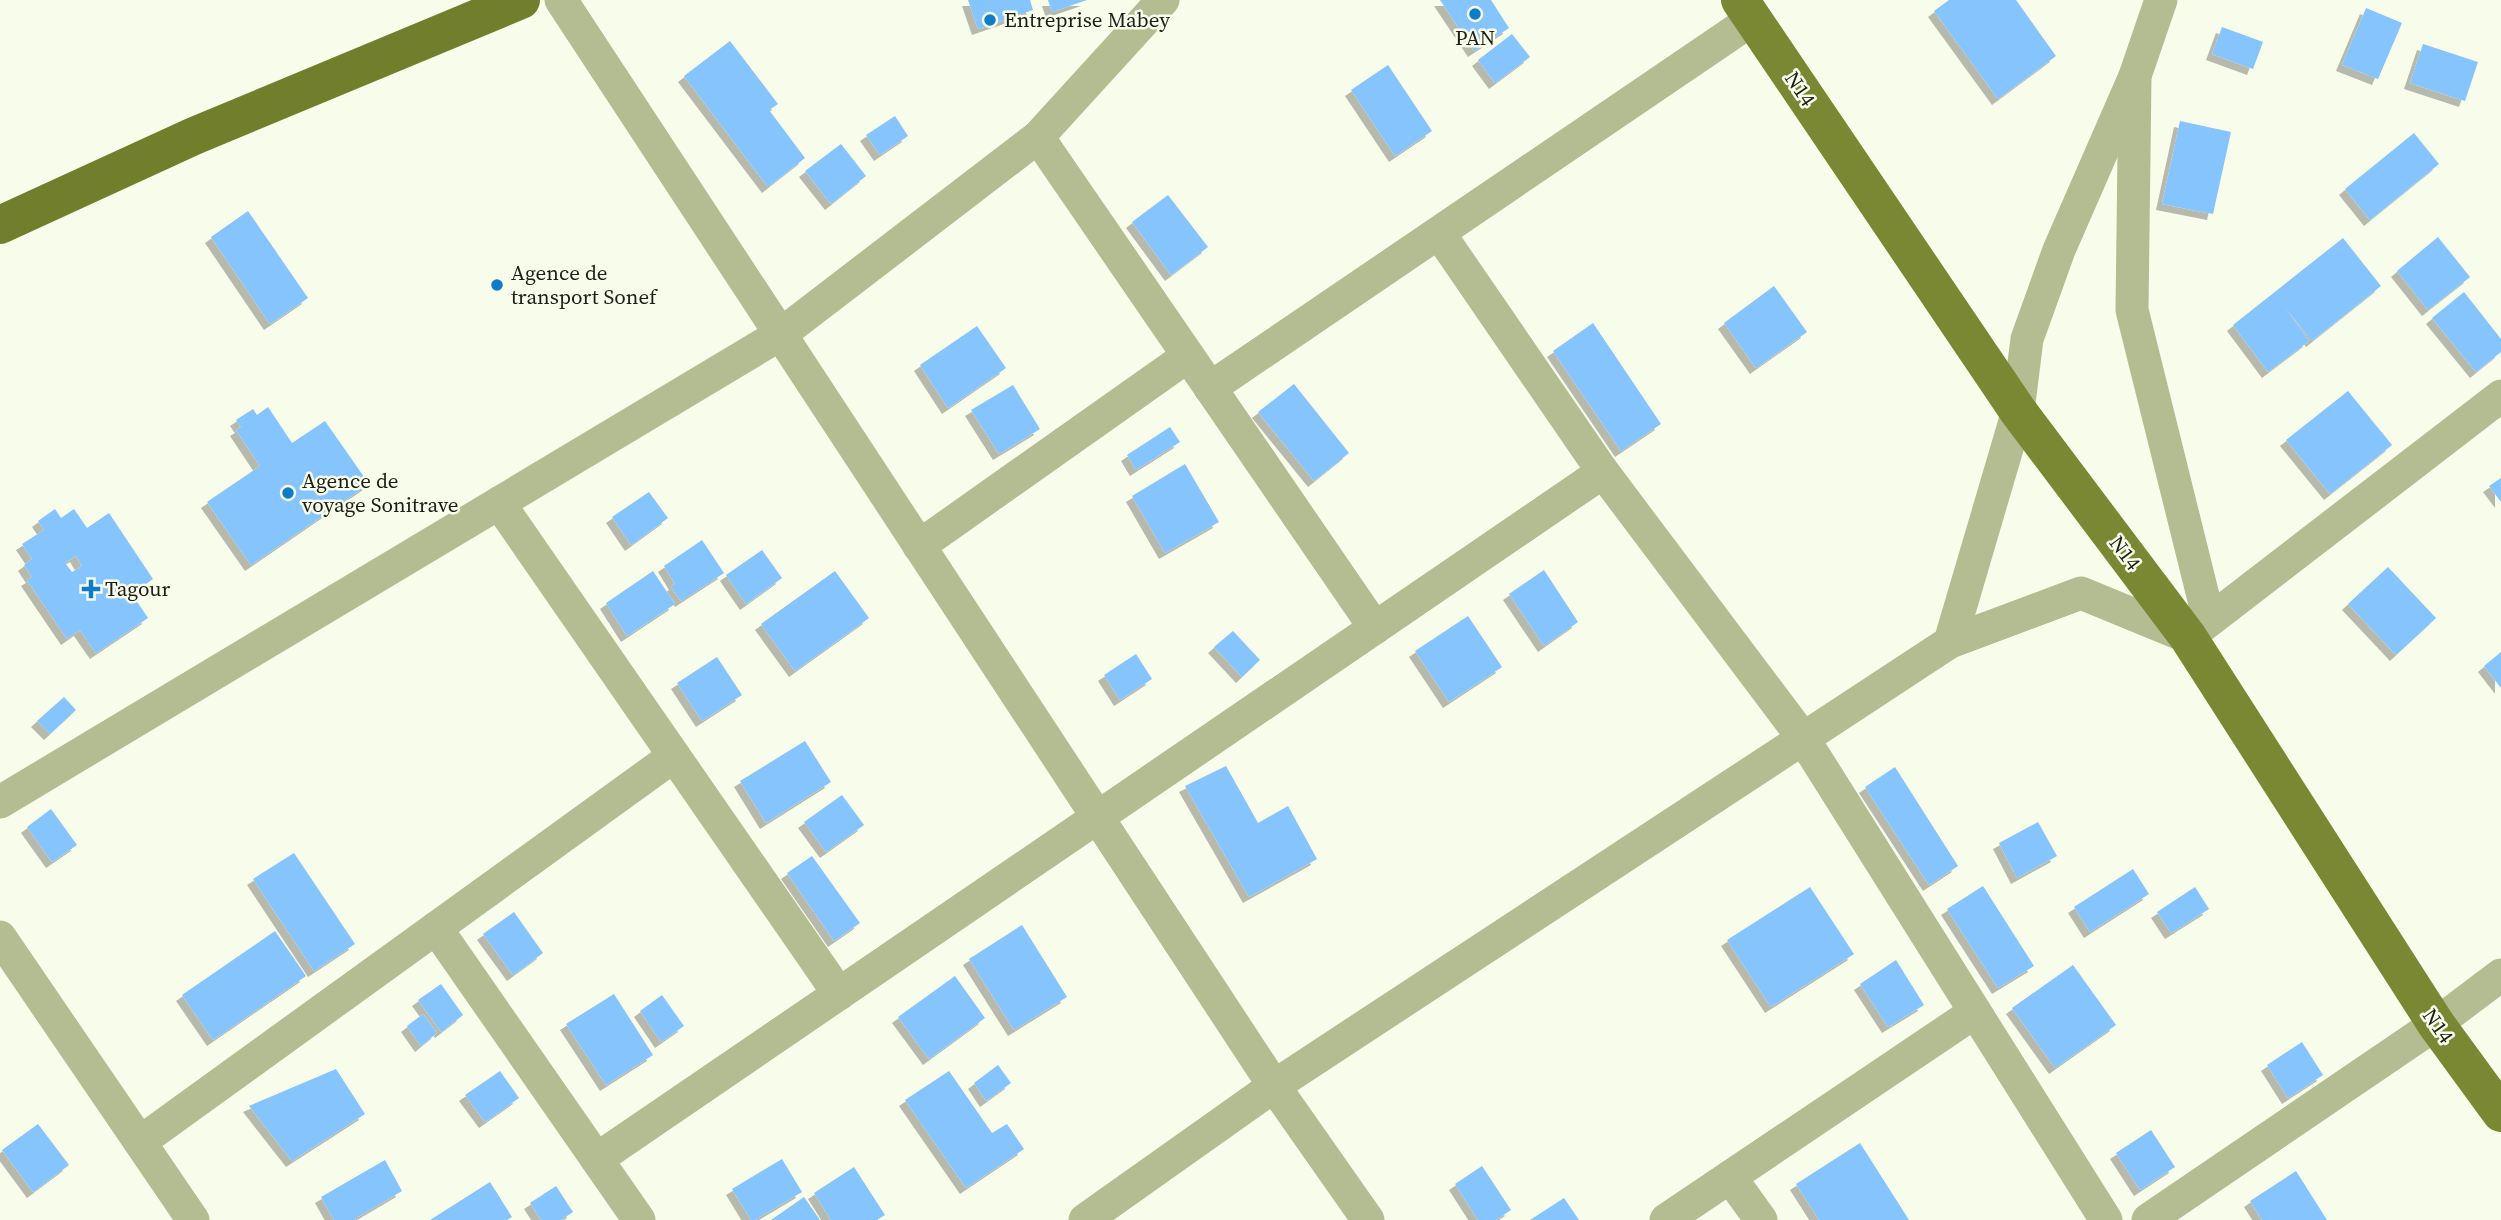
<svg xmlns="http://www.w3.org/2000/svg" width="2501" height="1220" font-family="'Source Serif 4',serif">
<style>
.building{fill:#85c4fc;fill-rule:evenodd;filter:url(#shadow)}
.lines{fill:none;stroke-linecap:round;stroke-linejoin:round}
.minor{stroke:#b4bc92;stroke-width:33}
.primary{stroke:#7b8833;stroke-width:38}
.trunk{stroke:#717e2c;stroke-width:38}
.poi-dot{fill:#0e7cc6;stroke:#f8fcea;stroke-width:2.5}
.labels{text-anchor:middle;stroke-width:5;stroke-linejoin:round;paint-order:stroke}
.poi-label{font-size:21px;fill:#1d1e18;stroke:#f8fcea;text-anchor:start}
.street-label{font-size:21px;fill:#1d1e18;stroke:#f8fcea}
</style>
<defs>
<filter id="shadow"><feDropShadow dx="-6" dy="6" stdDeviation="0" flood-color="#0004"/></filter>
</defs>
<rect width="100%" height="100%" fill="#f8fcea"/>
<!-- building -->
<g class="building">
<path d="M968,0H1030L1033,10L978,29Z"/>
<path d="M1048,0H1087L1052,12Z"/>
<path d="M1440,0H1491L1509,28L1474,51Z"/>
<path d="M1949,0H2016L2056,56L1998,99L1934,11Z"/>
<path d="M2366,8L2402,23L2378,79L2342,65Z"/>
<path d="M2222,27L2263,42L2253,69L2212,54Z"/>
<path d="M1512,34L1530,57L1495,83L1478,60Z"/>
<path d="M730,41L778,104L769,110L805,158L768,187L684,76Z"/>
<path d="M2423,44L2478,62L2465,101L2410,83Z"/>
<path d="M1388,65L1432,131L1395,156L1351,90Z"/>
<path d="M895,116L908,136L880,155L866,135Z"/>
<path d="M2180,121L2231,132L2213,214L2162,204Z"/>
<path d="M2414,133L2439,164L2370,220L2345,189Z"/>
<path d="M841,144L866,176L831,204L805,171Z"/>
<path d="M1168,195L1208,247L1171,275L1132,222Z"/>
<path d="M248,211L308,298L270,324L211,237Z"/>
<path d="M2438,237L2470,277L2428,310L2397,271Z"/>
<path d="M2343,238L2381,286L2312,341L2284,306L2309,341L2268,372L2233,325Z"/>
<path d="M1774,286L1807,332L1756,368L1724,323Z"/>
<path d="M2464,292L2501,339V352L2476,372L2432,318Z"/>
<path d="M1593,323L1661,424L1621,451L1553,351Z"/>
<path d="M977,326L1006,368L948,408L920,365Z"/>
<path d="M1294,384L1349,453L1314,481L1258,412Z"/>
<path d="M1013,385L1040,429L999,454L971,410Z"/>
<path d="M2348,391L2392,445L2330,494L2286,440Z"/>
<path d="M268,407L292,443L325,421L369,484L251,565L207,502L260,466L236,430L241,427L236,420L253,409L257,415Z"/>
<path d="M1170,427L1180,442L1136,470L1127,455Z"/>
<path d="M1185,464L1219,522L1165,553L1132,496Z"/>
<path d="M2501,478V502L2489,486Z"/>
<path d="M649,492L668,518L631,545L612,517Z"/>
<path d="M55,509L61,518L74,509L87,528L109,513L153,579L132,594L148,618L96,653L80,630L67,639L27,580L32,577L24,565L32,559L22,544L44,530L38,521ZM76,556L82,566L72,572L65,563Z"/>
<path d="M702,540L724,573L681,601L671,587L675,584L664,566Z"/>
<path d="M762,550L782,578L746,604L726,575Z"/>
<path d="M2388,567L2436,618L2396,655L2348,604Z"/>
<path d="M1544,570L1578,622L1544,646L1509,594Z"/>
<path d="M653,571L675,604L627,636L606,603Z"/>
<path d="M835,571L869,618L795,671L761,624Z"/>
<path d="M1468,616L1502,667L1449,702L1415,651Z"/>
<path d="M1233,631L1260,660L1242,677L1214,647Z"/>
<path d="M2501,652V688L2484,666Z"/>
<path d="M1136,654L1152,679L1120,700L1104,675Z"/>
<path d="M717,657L742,695L702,721L677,683Z"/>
<path d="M64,697L76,710L50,734L37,721Z"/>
<path d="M805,741L831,782L766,823L740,781Z"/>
<path d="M1226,766L1258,823L1288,806L1317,859L1249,897L1185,786Z"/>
<path d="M1895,767L1958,866L1929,885L1865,787Z"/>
<path d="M842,795L864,825L826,852L804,822Z"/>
<path d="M51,809L77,845L52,862L27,827Z"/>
<path d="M2038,822L2057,856L2017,878L1999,843Z"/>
<path d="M294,853L355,944L314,971L253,879Z"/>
<path d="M812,856L860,923L834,941L787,873Z"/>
<path d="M2133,869L2149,894L2090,932L2074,907Z"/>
<path d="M1983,886L2034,966L1998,988L1947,909Z"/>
<path d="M1810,887L1854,954L1771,1007L1727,940Z"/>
<path d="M2195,887L2209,909L2171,933L2157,912Z"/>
<path d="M514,912L543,953L513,975L483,934Z"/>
<path d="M1022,925L1067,997L1014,1030L969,959Z"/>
<path d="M275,931L306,976L213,1040L182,995Z"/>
<path d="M1896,960L1924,1005L1888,1027L1860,984Z"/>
<path d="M2073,965L2116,1025L2055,1068L2012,1008Z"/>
<path d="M955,976L985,1018L929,1059L898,1017Z"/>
<path d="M441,984L463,1015L441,1032L418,1000Z"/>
<path d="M614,994L653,1055L606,1085L566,1024Z"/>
<path d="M662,995L684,1026L661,1042L640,1011Z"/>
<path d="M423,1014L437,1033L421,1046L407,1026Z"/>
<path d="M2302,1042L2323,1075L2288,1098L2267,1065Z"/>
<path d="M998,1065L1011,1083L986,1101L974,1083Z"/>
<path d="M336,1069L365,1114L292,1161L249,1106Z"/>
<path d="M500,1071L519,1098L485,1122L465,1095Z"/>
<path d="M949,1071L992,1133L1007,1124L1024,1149L966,1188L905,1100Z"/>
<path d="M38,1124L69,1165L33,1192L2,1150Z"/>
<path d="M2151,1130L2175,1167L2140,1190L2116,1153Z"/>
<path d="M1860,1143L1909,1220H1819L1796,1184Z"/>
<path d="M782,1159L802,1192L755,1220H751L732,1189Z"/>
<path d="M385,1160L402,1191L353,1220H334L321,1197Z"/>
<path d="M1482,1166L1511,1210L1496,1220H1478L1455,1184Z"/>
<path d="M854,1167L885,1215L877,1220H831L814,1193Z"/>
<path d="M2296,1171L2327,1220H2262L2250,1201Z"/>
<path d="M490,1182L512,1217L507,1220H430Z"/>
<path d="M556,1186L573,1212L561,1220H541L530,1203Z"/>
<path d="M804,1197L820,1220H771Z"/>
<path d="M1564,1198L1579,1220H1530Z"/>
</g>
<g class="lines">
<!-- minor -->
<g class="minor">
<path d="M561,0L1274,1086L1368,1220"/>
<path d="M2161,0L2135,76L2132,310L2209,620"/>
<path d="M1038,137L1375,628"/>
<path d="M1439,233L1603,472L1803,738L2106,1220"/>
<path d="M1210,388L1753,19"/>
<path d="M499,503L839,994"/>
<path d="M919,546L1188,356"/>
<path d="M1950,642L2081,593L2188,637L2501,396"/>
<path d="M0,802L781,334L1038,137L1163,0"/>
<path d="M436,928L639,1220"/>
<path d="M0,937L193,1220"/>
<path d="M140,1142L674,756"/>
<path d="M597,1159L1603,472"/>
<path d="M1730,1177L1761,1220"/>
<path d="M1085,1220L1274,1086L1950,642L2018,411L2027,339L2059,250L2135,76"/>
<path d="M1666,1220L1975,1012"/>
<path d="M2148,1220L2436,1024L2501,975"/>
</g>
<!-- primary -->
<path class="primary" d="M1740,0L2018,411L2188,637L2436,1024L2501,1113"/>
<!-- trunk -->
<path class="trunk" d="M0,225L194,136L521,0"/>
</g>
<!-- markers -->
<g class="poi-dot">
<circle cx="1475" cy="14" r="7"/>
<circle cx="990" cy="20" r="7"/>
<circle cx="497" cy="285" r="7"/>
<circle cx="288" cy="493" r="7"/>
<path d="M87.5 578.5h7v7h7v7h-7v7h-7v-7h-7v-7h7z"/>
</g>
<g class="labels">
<!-- poi labels -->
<g class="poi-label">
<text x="1004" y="27">Entreprise Mabey</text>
<text x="1475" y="45" text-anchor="middle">PAN</text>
<text x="511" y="280">Agence de<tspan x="511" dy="24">transport Sonef</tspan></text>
<text x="302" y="488">Agence de<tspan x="302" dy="24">voyage Sonitrave</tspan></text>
<text x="105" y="596">Tagour</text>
</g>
<!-- street labels -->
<g class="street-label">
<text transform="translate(1800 89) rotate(56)" y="7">N14</text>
<text transform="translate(2125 553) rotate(53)" y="7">N14</text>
<text transform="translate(2438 1026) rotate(55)" y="7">N14</text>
</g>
</g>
</svg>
